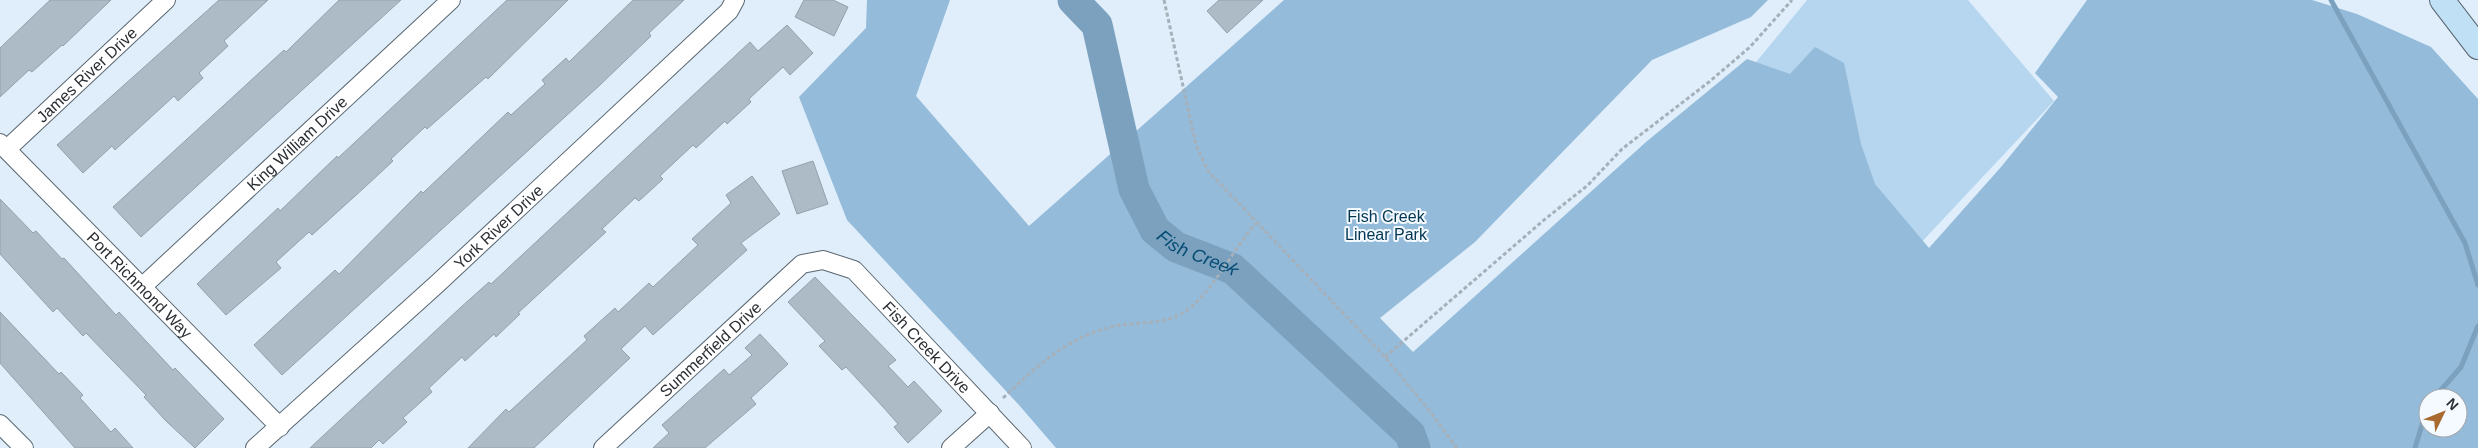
<svg xmlns="http://www.w3.org/2000/svg" width="2478" height="448" font-family="Helvetica,sans-serif">
<style>
.green{fill:#b6d6ef}
.forest{fill:#94bbd9;fill-rule:evenodd}
.lines{fill:none;stroke-linecap:round;stroke-linejoin:round}
.stream{stroke:#7ba1be;stroke-width:5}
.river{stroke:#7ba1be;stroke-width:31}
.building{fill:#adbbc6;stroke:#93a1ab}
.street-casing{stroke:#596670;stroke-width:20}
.secondary-casing{stroke:#596670;stroke-width:26}
.path{stroke:#a5b0ba;stroke-width:3;stroke-dasharray:4 2.5;stroke-linecap:butt}
.street{stroke:#fff;stroke-width:18}
.secondary{stroke:#c0e1f5;stroke-width:24}
.labels{text-anchor:middle;stroke-width:4;stroke-linejoin:round;paint-order:stroke}
.street-label{font-size:16px;fill:#292e33;stroke:#f4faff}
.park-label{font-size:16px;fill:#023552;stroke:#f4faff}
.water-label{font-size:18px;font-style:italic;fill:#044b72;stroke:#f4faff}
</style>
<rect width="100%" height="100%" fill="#dfeefa"/>
<!-- green -->
<path class="green" d="M1807,0H1968L2054,101L1856,312L1677,122L1757,61Z"/>
<!-- forest -->
<path class="forest" d="M867,0H950L916,96L1029,226L1284,0H1768L1751,17L1652,60L1475,242L1380,318L1413,352L1646,142L1747,59L1790,74L1815,47L1844,63L1861,144L1875,184L1929,248L2001,167L2058,97L2035,73L2087,0H2312L2357,14L2431,47L2478,99V448H1056L1019,405L847,220L799,97L866,28ZM2428,398H2458V428H2428Z"/>
<g class="lines">
<!-- stream -->
<g class="stream">
<path d="M2331,0L2465,243L2478,285"/>
<path d="M2434,398L2461,367L2478,326"/>
<path d="M2415,448L2428,405"/>
</g>
<!-- river -->
<path class="river" id="s1" d="M1073,0L1097,25L1134,189L1155,230L1176,247L1233,269L1410,434L1415,448"/>
</g>
<!-- building -->
<g class="building">
<path d="M50,0H111L63,46L62,45L32,72L29,70L0,97V48Z"/>
<path d="M219,0H268L224,41L228,46L199,73L203,78L178,101L174,96L115,150L112,146L83,173L57,145Z"/>
<path d="M339,0H401L141,237L113,207L284,50L286,52Z"/>
<path d="M507,0H568L488,79L486,77L427,129L425,127L391,159L393,161L365,187L312,235L309,232L276,262L281,268L226,315L197,284L278,208L280,211L337,156L338,158Z"/>
<path d="M633,0H684L649,33L651,36L600,85L282,375L254,345L335,270L339,274L421,191L423,193L508,112L511,115L545,84L542,80L566,58L569,62Z"/>
<path d="M804,0H833L848,7L834,36L795,17Z"/>
<path d="M1219,0H1263L1227,33L1207,11Z"/>
<path d="M787,25L813,53L790,75L783,67L749,99L751,102L727,124L725,121L696,148L693,145L660,176L663,179L639,201L635,198L602,229L606,232L518,313L520,314L496,337L494,334L465,361L462,357L429,388L432,392L403,418L407,422L383,444L379,440L371,448H310L460,308L489,282L491,284L750,42L758,51Z"/>
<path d="M813,161L828,204L797,214L782,171Z"/>
<path d="M752,176L780,214L741,243L747,250L653,335L645,326L621,349L630,358L534,448H468L506,409L509,412L587,340L584,336L615,308L618,312L649,283L653,287L698,245L692,239L731,203L726,195Z"/>
<path d="M0,199L33,233L36,231L62,259L64,258L116,315L119,312L173,370L175,368L224,419L195,448L166,421L144,397L146,395L86,333L83,336L57,308L53,312L0,254Z"/>
<path d="M815,277L896,360L888,366L908,387L914,381L942,411L908,443L894,427L898,424L884,408L846,367L842,370L819,346L825,341L788,302Z"/>
<path d="M0,312L59,374L61,372L83,395L80,398L111,432L115,428L133,448H75L0,363Z"/>
<path d="M760,334L788,364L751,398L756,404L705,448H653L669,433L662,425L724,369L729,375L752,355L745,348Z"/>
</g>
<g class="lines">
<!-- street casing -->
<g class="street-casing">
<g id="street">
<path id="s2" d="M0,143L280,427"/>
<path id="s3" d="M7,149L166,0"/>
<path id="s4" d="M143,286L451,0"/>
<path d="M0,424L24,448"/>
<path id="s5" d="M255,448L437,284L729,11L735,0"/>
<path id="s6" d="M603,448L802,264L823,260L854,270L1022,448"/>
<path d="M951,448L990,413"/>
</g>
</g>
<!-- secondary casing -->
<g class="secondary-casing">
<path id="secondary" d="M2442,0L2478,47"/>
</g>
<!-- path -->
<g class="path">
<path d="M1164,0L1196,145L1208,171L1385,357L1428,409L1457,448"/>
<path d="M1385,357L1544,220L1588,185L1622,149L1709,82L1750,47L1792,0"/>
<path d="M1003,398C1038,365 1072,333 1121,325C1141,322 1162,324 1181,314C1209,299 1233,249 1256,223"/>
</g>
<!-- street -->
<use href="#street" class="street"/>
<!-- secondary -->
<use href="#secondary" class="secondary"/>
</g>
<g class="labels">
<!-- street labels -->
<g class="street-label">
<text dy="6" stroke="none"><textPath href="#s3" startOffset="109">James River Drive</textPath></text>
<text dy="6" stroke="none"><textPath href="#s4" startOffset="210">King William Drive</textPath></text>
<text dy="6" stroke="none"><textPath href="#s5" startOffset="329">York River Drive</textPath></text>
<text dy="6" stroke="none"><textPath href="#s2" startOffset="199">Port Richmond Way</textPath></text>
<text dy="6" stroke="none"><textPath href="#s6" startOffset="431">Fish Creek Drive</textPath></text>
<text dy="6" stroke="none"><textPath href="#s6" startOffset="146">Summerfield Drive</textPath></text>
</g>
<!-- park labels -->
<g class="park-label">
<text x="1386" y="222">Fish Creek<tspan x="1386" dy="18">Linear Park</tspan></text>
</g>
<!-- water labels -->
<g class="water-label">
<text dy="6" stroke="none"><textPath href="#s1" startOffset="298">Fish Creek</textPath></text>
</g>
</g>
<!-- north arrow -->
<g transform="translate(2443 413) rotate(47)"><circle r="24" fill="#f4faff" stroke="#a3a8ad"/>
<path d="M0-4L9 19L0 12L-9 19Z" fill="#a86a2f"/>
<text y="-8" font-size="14" font-weight="bold" text-anchor="middle" fill="#292e33">N</text>
</g>
</svg>
